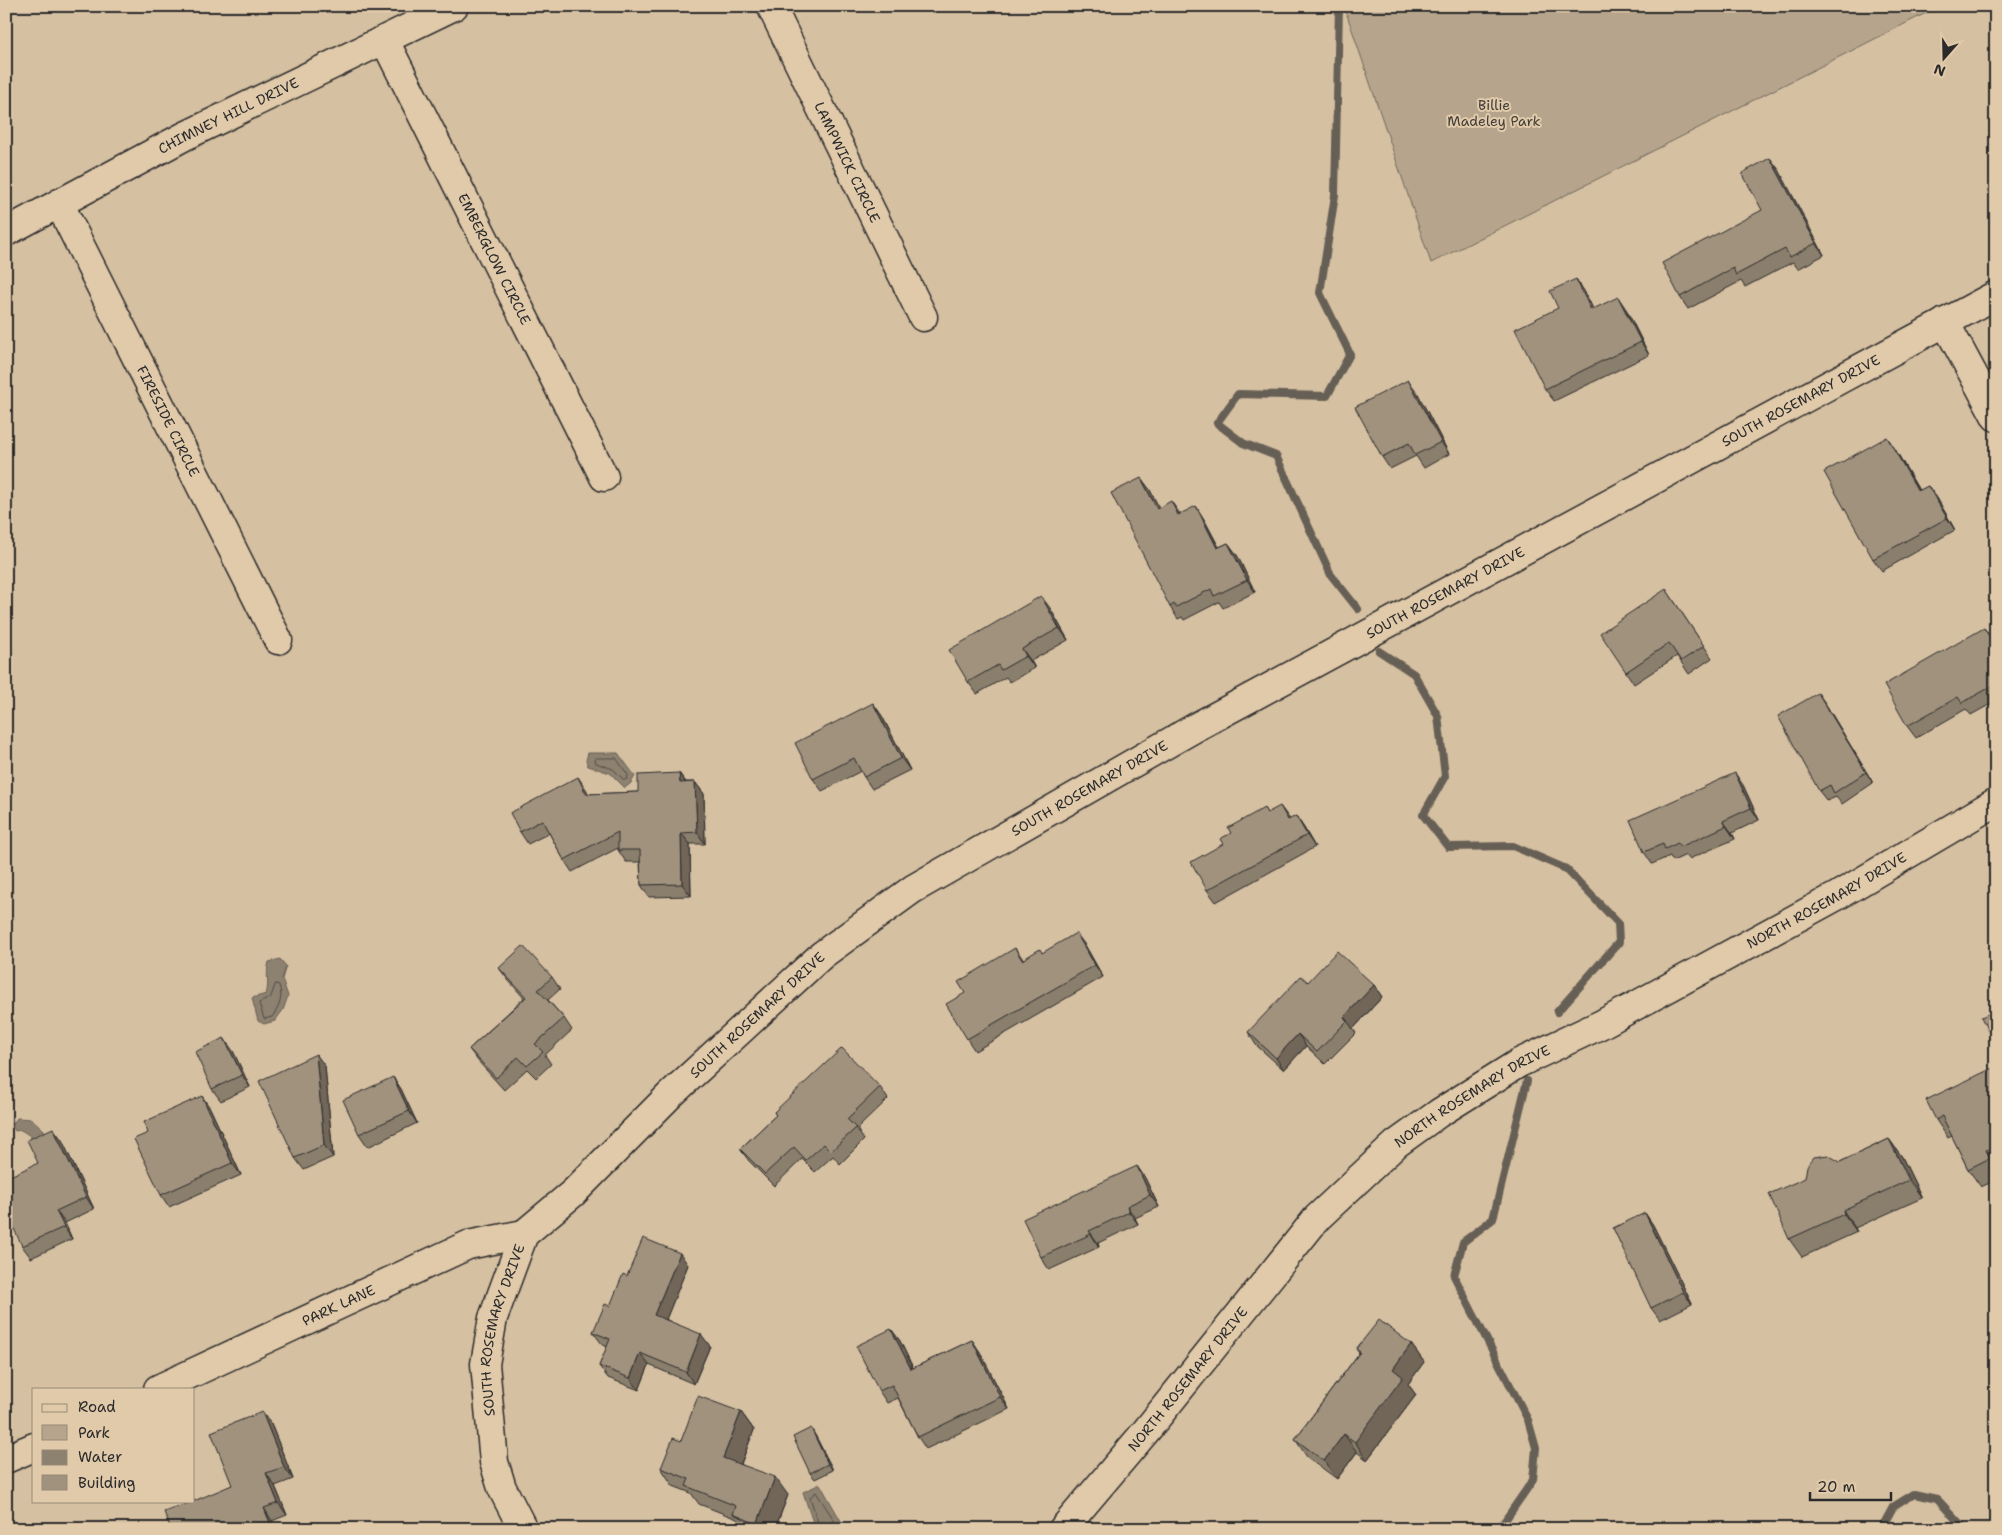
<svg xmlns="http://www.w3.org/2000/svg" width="2002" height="1535" font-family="'Shantell Sans',sans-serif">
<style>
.green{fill:#b6a58c;stroke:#70685c}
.water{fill:#8d8170;stroke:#665f54}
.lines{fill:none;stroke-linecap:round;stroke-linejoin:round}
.shore{stroke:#524d47;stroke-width:1}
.stream{stroke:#665f54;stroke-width:8}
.minor-casing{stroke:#2b2b2b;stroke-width:31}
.minor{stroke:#e1caaa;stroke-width:28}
.wall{fill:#8a7e6c;stroke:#2b2b2b}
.shaded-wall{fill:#716658;stroke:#2b2b2b}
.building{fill:#a1927e;stroke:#2b2b2b}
.labels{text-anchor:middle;stroke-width:4;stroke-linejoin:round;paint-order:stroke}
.park-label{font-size:14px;fill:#403d3a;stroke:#e1caaa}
.street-label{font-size:14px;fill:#2b2b2b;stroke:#e1caaa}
</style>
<rect width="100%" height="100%" fill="#d6c0a2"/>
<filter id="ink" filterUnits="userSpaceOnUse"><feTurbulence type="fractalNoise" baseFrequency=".02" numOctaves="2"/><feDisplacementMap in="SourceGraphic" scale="10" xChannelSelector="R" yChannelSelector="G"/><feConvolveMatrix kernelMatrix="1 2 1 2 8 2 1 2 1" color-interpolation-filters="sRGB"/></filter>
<g filter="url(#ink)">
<!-- green -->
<path class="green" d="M1344,6H1940L1431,263Z"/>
<!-- water -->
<g class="water">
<path d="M588,753H618L635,776L631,783L625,788L610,773L588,766L586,760Z"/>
<path d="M280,959L286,966L282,979L288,996L283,1010L275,1021L264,1024L258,1021L252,998L266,994C270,983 265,974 269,962Z"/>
<path d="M17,1118L32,1119L44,1130L46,1138L32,1142L29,1135L21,1130L15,1131L12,1125Z"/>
<path d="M820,1484L841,1521C837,1531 825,1529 815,1529L803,1492Z"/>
</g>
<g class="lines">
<!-- shore -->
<g class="shore">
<path d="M597,758H616L628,775L627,779L624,780L613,769L596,763L595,760Z"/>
<path d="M276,984L279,985C283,998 280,1006 272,1017L264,1019L259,1003L270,998Z"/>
<path d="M820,1529L810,1497L816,1492L834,1520L831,1529"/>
</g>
<!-- stream -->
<g class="stream">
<path d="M1339,6L1335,195L1320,293L1350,354L1327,396L1238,394L1217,423L1243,443L1276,456L1331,575L1358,609"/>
<path d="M1379,651L1414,674L1438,716L1445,776L1423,815L1448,847L1513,846L1566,869L1618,923L1619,942L1557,1012"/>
<path d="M1499,1529L1533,1480L1536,1448L1528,1420L1454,1276L1463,1242L1493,1219L1527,1081"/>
<path d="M1881,1529L1893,1507L1914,1494L1937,1499L1965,1529"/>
</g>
<!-- minor casing -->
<g class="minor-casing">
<g id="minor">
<path id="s1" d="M771,6L923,317"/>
<path id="s2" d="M385,41L604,477"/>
<path id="s3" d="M59,203L278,640"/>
<path id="s4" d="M6,232L183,137L454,6"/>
<path d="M1945,322L1996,417"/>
<path id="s5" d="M158,1389L468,1245L524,1234"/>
<path d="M6,1459L34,1447"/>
<path id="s6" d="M523,1529L502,1488L494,1462L485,1364L493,1318L524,1234L573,1193L669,1096L822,955L913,889L1198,726L1996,295"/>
<path id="s7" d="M1063,1529L1146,1431L1317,1218L1396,1144L1439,1113L1519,1063L1600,1025L1837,896L1996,802"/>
</g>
</g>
<!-- minor -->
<use href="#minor" class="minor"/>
</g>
<!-- wall -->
<g class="wall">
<path d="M1770,158L1779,170L1824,255L1798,269L1793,262L1745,287L1741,281L1688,309L1680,297L1762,210Z"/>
<path d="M1576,279L1584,291L1593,309H1626L1649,355L1554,401L1545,389L1558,308Z"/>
<path d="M1417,392L1449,454L1424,468L1416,456L1390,469L1382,457Z"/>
<path d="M1887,437L1895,449L1919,491L1928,486L1937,498L1955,530L1882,571L1873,559Z"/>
<path d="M1141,478L1150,490L1159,508L1180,514L1204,519L1219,547L1228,543L1237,555L1255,592L1223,608L1219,602L1184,620L1182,617L1178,619L1170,607Z"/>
<path d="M1666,589L1712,658L1689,674L1677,656L1634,684L1626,672Z"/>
<path d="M1050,608L1068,640L1031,661L1035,668L1010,682L1006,677L977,694L968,682Z"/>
<path d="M1984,628L1996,645V701L1971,715L1966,709L1916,738L1907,726Z"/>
<path d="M873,703L882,716L910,770L872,789L864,777L861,771L822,791L813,779Z"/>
<path d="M1825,703L1873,783L1842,804L1836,797L1827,801L1819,791Z"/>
<path d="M679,773L686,782H695L704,794L705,844H690L691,896L649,897L641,885L640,862H626L618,850V848L572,872L564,860L549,833L528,844L520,832L586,789L588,794L638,792Z"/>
<path d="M1743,785L1759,820L1732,833L1735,839L1689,859L1686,855L1673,861L1670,856L1652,864L1644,852Z"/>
<path d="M1264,808L1267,813L1290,820L1296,816L1304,828L1315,847L1216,902L1207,890L1223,844L1231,833Z"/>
<path d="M1085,945L1103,977L975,1051L967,1039L965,993L1015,948L1023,959L1042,953Z"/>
<path d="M499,968L552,977L560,989L548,1000L564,1018L572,1030L545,1055L551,1064L536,1078L527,1069L504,1090L478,1061L469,1049L524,998L508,980Z"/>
<path d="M1308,982L1374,985L1382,997L1353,1029L1356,1033L1325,1064L1306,1046L1284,1070L1256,1045L1248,1032Z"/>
<path d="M233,1051L250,1087L221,1101L212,1089Z"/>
<path d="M1996,1062V1180L1981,1187L1968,1169L1952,1136L1948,1138L1936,1120L1995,1067Z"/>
<path d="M325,1066L333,1157L304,1170L295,1158Z"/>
<path d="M393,1077L401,1089L417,1123L368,1147L359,1134Z"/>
<path d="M880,1087L888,1099L857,1129L864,1140L840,1164L833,1156L815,1172L802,1159L774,1186L749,1161L740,1149L776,1115L774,1112Z"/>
<path d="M210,1108L241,1175L169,1207L161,1195Z"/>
<path d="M53,1128L62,1140L94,1209L65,1223L72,1239L31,1258L22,1246L38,1163Z"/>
<path d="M1889,1139L1902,1157L1922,1198L1855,1228L1857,1232L1802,1257L1789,1239L1840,1162Z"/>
<path d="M1137,1166L1145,1178L1159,1207L1135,1218L1138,1224L1098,1243L1099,1247L1049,1270L1041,1257Z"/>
<path d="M1645,1213L1653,1225L1692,1304L1660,1320L1651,1308Z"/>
<path d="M688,1265L666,1319L710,1346L694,1384L649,1365L639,1390L608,1378L599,1366L607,1347L602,1344L593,1332L610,1306L627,1276Z"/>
<path d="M891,1329L900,1341L913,1368L972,1340L980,1352L1009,1409L926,1449L918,1437L898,1398L887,1403L879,1391Z"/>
<path d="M1411,1344L1424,1362L1408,1384L1416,1395L1367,1460L1357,1452L1337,1479L1307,1457L1295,1439L1359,1353L1356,1349Z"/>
<path d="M741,1412L754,1430L741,1464L788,1495L775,1529H744L737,1519L699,1504L691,1493L673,1486L661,1468L681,1441Z"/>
<path d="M271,1424L293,1479L275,1486L287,1515L272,1521L276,1529H171L232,1485Z"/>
<path d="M815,1435L833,1470L815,1479L810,1473Z"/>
</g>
<!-- shaded-wall -->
<g class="shaded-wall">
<path d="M1770,158L1779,170L1824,255L1816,243Z"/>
<path d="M1576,279L1584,291L1600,322L1591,310Z"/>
<path d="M1618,297L1626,309L1649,355L1641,342Z"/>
<path d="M1408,380L1417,392L1449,454L1441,442Z"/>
<path d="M1887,437L1895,449L1927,504L1918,491Z"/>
<path d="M1141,478L1150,490L1166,521L1157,509Z"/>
<path d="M1928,486L1937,498L1955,530L1947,518Z"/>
<path d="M1171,501L1180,514L1187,527L1178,515Z"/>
<path d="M1196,506L1204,519L1225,560L1217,548Z"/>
<path d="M1228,543L1237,555L1255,592L1247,580Z"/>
<path d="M1041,596L1050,608L1068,640L1059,628Z"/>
<path d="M1984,628L1993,640L1996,645V647Z"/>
<path d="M1022,649L1031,661L1035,668L1026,656Z"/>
<path d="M1818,693L1825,703L1873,783L1866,772Z"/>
<path d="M873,703L882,716L910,770L901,758Z"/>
<path d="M679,773L687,785L680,783Z"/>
<path d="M1735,773L1743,785L1759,820L1751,808Z"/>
<path d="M578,777L586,789L595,806L586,794Z"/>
<path d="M695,782L704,794L705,844L697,832Z"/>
<path d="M1280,806L1289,818L1297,833L1288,820Z"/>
<path d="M1296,816L1304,828L1315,847L1307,835Z"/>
<path d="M1723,821L1732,833L1735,839L1726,826Z"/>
<path d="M681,833L690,844L691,896L682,884Z"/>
<path d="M1076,933L1085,945L1103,977L1095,965Z"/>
<path d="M1374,985L1382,997L1353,1029L1344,1017Z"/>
<path d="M1298,1034L1306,1046L1284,1070L1276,1058Z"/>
<path d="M224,1038L233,1051L250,1087L242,1075Z"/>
<path d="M316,1054L325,1066L333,1157L324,1145Z"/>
<path d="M393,1077L401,1089L417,1123L409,1111Z"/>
<path d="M202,1096L210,1108L241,1175L232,1163Z"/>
<path d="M53,1128L62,1140L94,1209L86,1197Z"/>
<path d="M1889,1139L1902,1157L1922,1198L1909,1180Z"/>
<path d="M1986,1150L1996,1163V1166L1990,1158Z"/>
<path d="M1137,1166L1145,1178L1159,1207L1150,1195Z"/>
<path d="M1127,1206L1135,1218L1138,1224L1129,1212Z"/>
<path d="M1843,1210L1855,1228L1857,1232L1844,1214Z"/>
<path d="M56,1211L65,1223L72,1239L64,1227Z"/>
<path d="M1645,1213L1653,1225L1692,1304L1683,1292Z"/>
<path d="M1089,1231L1098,1243L1099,1247L1091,1234Z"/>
<path d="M680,1253L688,1265L663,1327L654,1315Z"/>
<path d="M891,1329L900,1341L920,1382L911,1369Z"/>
<path d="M701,1334L710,1346L694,1384L686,1372Z"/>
<path d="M972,1340L980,1352L1009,1409L1000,1397Z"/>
<path d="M1411,1344L1424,1362L1408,1384L1416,1395L1367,1460L1355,1442L1393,1369Z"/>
<path d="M640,1353L649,1365L639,1390L630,1378Z"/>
<path d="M262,1412L271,1424L293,1479L284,1467Z"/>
<path d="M741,1412L754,1430L736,1476L723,1458Z"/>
<path d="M811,1428L815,1435L833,1470L828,1464Z"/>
<path d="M1344,1434L1357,1452L1337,1479L1324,1461Z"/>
<path d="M266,1473L275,1486L287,1515L278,1503Z"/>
<path d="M775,1477L788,1495L775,1529H761L757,1524Z"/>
<path d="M264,1508L272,1521L276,1529H274L270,1523Z"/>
</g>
<!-- building -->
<g class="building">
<path d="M1770,158L1816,243L1790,257L1785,249L1736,275L1733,268L1680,297L1662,263L1762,210L1742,173Z"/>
<path d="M1576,279L1591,310L1618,297L1641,342L1545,389L1515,329L1558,308L1550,291Z"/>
<path d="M1408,380L1441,442L1415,455L1409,443L1382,457L1355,407Z"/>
<path d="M1887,437L1918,491L1928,486L1947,518L1873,559L1824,472Z"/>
<path d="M1141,478L1157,509L1171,501L1178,515L1196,506L1217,548L1228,543L1247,580L1214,596L1211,589L1176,607L1174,604L1170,607L1111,493Z"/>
<path d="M1666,589L1704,646L1681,661L1669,643L1626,672L1600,633Z"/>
<path d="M1041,596L1059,628L1022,649L1026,656L1001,670L998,665L968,682L949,650Z"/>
<path d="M1984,628L1996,647V684L1962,703L1958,697L1907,726L1884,685Z"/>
<path d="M1818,693L1866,772L1834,793L1830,785L1819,791L1778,716Z"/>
<path d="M873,703L901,758L864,777L854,758L813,779L795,743Z"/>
<path d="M679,773L680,783L695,782L697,832L681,833L682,884L641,885L640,850H618V832L564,860L542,820L520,832L510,813L578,777L586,794L638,792V775Z"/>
<path d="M1735,773L1751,808L1723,821L1726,826L1680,847L1678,843L1665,849L1663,844L1644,852L1630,820Z"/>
<path d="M1280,806L1288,820L1296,816L1307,835L1207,890L1191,862L1223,844L1220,839L1231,833L1228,828L1264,808L1267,813Z"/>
<path d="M1076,933L1095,965L967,1039L946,1004L965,993L958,982L1015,948L1022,960L1040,949L1042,953Z"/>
<path d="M523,946L552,977L538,990L564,1018L535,1044L543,1052L527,1066L518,1057L496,1078L469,1049L526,997L499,968Z"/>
<path d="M1337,951L1374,985L1344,1017L1347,1021L1317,1052L1298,1034L1276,1058L1248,1032L1301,976L1308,982Z"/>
<path d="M1996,1011V1047L1981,1017Z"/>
<path d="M224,1038L242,1075L212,1089L195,1052Z"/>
<path d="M842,1048L880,1087L847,1119L856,1128L831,1151L824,1144L806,1160L794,1147L765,1174L740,1149L776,1115L774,1112Z"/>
<path d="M316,1054L324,1145L295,1158L259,1081Z"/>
<path d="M1996,1062V1146L1986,1150L1990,1158L1968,1169L1942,1116L1936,1120L1926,1100L1995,1067L1993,1063Z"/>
<path d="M393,1077L409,1111L359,1134L343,1100Z"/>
<path d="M202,1096L232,1163L161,1195L134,1139L148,1133L144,1122Z"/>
<path d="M53,1128L86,1197L56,1211L64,1227L22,1246L6,1211V1203L7,1202L6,1200V1178L38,1163L27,1140Z"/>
<path d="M1889,1139L1909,1180L1843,1210L1844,1214L1789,1239L1769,1194L1805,1178L1807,1166L1814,1157L1828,1155L1840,1162Z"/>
<path d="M1137,1166L1150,1195L1127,1206L1129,1212L1089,1231L1091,1234L1041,1257L1023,1219Z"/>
<path d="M1645,1213L1683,1292L1651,1308L1613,1228Z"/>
<path d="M643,1238L680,1253L654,1315L701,1334L686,1372L640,1353L630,1378L599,1366L610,1339L593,1332L605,1304L610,1306L623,1274L627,1276Z"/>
<path d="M1379,1320L1411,1344L1393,1369L1403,1377L1355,1442L1344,1434L1324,1461L1295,1439L1360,1352L1356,1349Z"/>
<path d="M891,1329L911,1369L972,1340L1000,1397L918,1437L892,1385L879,1391L856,1346Z"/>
<path d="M698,1396L741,1412L723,1458L775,1477L757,1524L733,1514L736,1506L686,1486L689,1479L661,1468L673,1438L681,1441Z"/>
<path d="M262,1412L284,1467L266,1473L278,1503L264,1508L270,1523L256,1529H171L164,1512L194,1501L232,1485L211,1432Z"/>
<path d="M811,1428L828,1464L810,1473L793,1437Z"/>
</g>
</g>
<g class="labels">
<!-- park labels -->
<g class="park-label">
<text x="1494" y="110">Billie<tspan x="1494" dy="16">Madeley Park</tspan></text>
</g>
<!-- street labels -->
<g class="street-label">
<text dy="5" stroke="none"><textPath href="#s4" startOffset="251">CHIMNEY HILL DRIVE</textPath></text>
<text dy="5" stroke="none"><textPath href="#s1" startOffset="174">LAMPWICK CIRCLE</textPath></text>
<text dy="5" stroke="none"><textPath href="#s2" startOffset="244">EMBERGLOW CIRCLE</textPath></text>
<text dy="5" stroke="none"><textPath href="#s6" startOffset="1842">SOUTH ROSEMARY DRIVE</textPath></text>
<text dy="5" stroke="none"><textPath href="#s3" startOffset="244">FIRESIDE CIRCLE</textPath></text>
<text dy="5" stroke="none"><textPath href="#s6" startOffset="1438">SOUTH ROSEMARY DRIVE</textPath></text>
<text dy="5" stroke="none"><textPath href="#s6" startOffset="1032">SOUTH ROSEMARY DRIVE</textPath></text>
<text dy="5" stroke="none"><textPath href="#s7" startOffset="1005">NORTH ROSEMARY DRIVE</textPath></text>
<text dy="5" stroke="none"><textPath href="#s6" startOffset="628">SOUTH ROSEMARY DRIVE</textPath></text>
<text dy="5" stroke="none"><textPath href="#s7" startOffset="600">NORTH ROSEMARY DRIVE</textPath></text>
<text dy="5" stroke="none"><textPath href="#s5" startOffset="199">PARK LANE</textPath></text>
<text dy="5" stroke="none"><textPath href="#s6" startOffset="208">SOUTH ROSEMARY DRIVE</textPath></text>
<text dy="5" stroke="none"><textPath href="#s7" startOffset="195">NORTH ROSEMARY DRIVE</textPath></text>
</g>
</g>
<!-- margin -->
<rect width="2002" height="1535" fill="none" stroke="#e1caaa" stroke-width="25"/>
<rect x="12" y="12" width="1977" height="1510" fill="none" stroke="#2b2b2b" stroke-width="2" filter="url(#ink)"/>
<!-- legend -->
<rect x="32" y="1388" width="162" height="115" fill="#e1caaa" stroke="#988a77"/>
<rect x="42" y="1404" width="25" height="8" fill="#e1caaa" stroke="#988a77"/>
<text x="78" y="1412" font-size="15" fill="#2b2b2b">Road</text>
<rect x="42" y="1425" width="25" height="15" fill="#b6a58c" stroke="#988a77"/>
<text x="78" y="1438" font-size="15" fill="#2b2b2b">Park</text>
<rect x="42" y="1450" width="25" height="15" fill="#8d8170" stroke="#988a77"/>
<text x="78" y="1462" font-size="15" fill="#2b2b2b">Water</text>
<rect x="42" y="1475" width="25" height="15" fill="#a1927e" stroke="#988a77"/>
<text x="78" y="1488" font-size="15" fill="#2b2b2b">Building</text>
<!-- north arrow -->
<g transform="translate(1944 58) rotate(200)" stroke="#e1caaa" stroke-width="4" paint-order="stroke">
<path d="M0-4L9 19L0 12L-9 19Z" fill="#2b2b2b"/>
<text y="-8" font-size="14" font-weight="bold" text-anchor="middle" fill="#2b2b2b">N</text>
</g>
<!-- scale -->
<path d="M1810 1492v8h81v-8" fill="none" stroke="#2b2b2b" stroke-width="2.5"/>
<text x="1817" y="1492" font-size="15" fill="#2b2b2b" stroke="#e1caaa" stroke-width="4" paint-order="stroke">20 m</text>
</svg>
